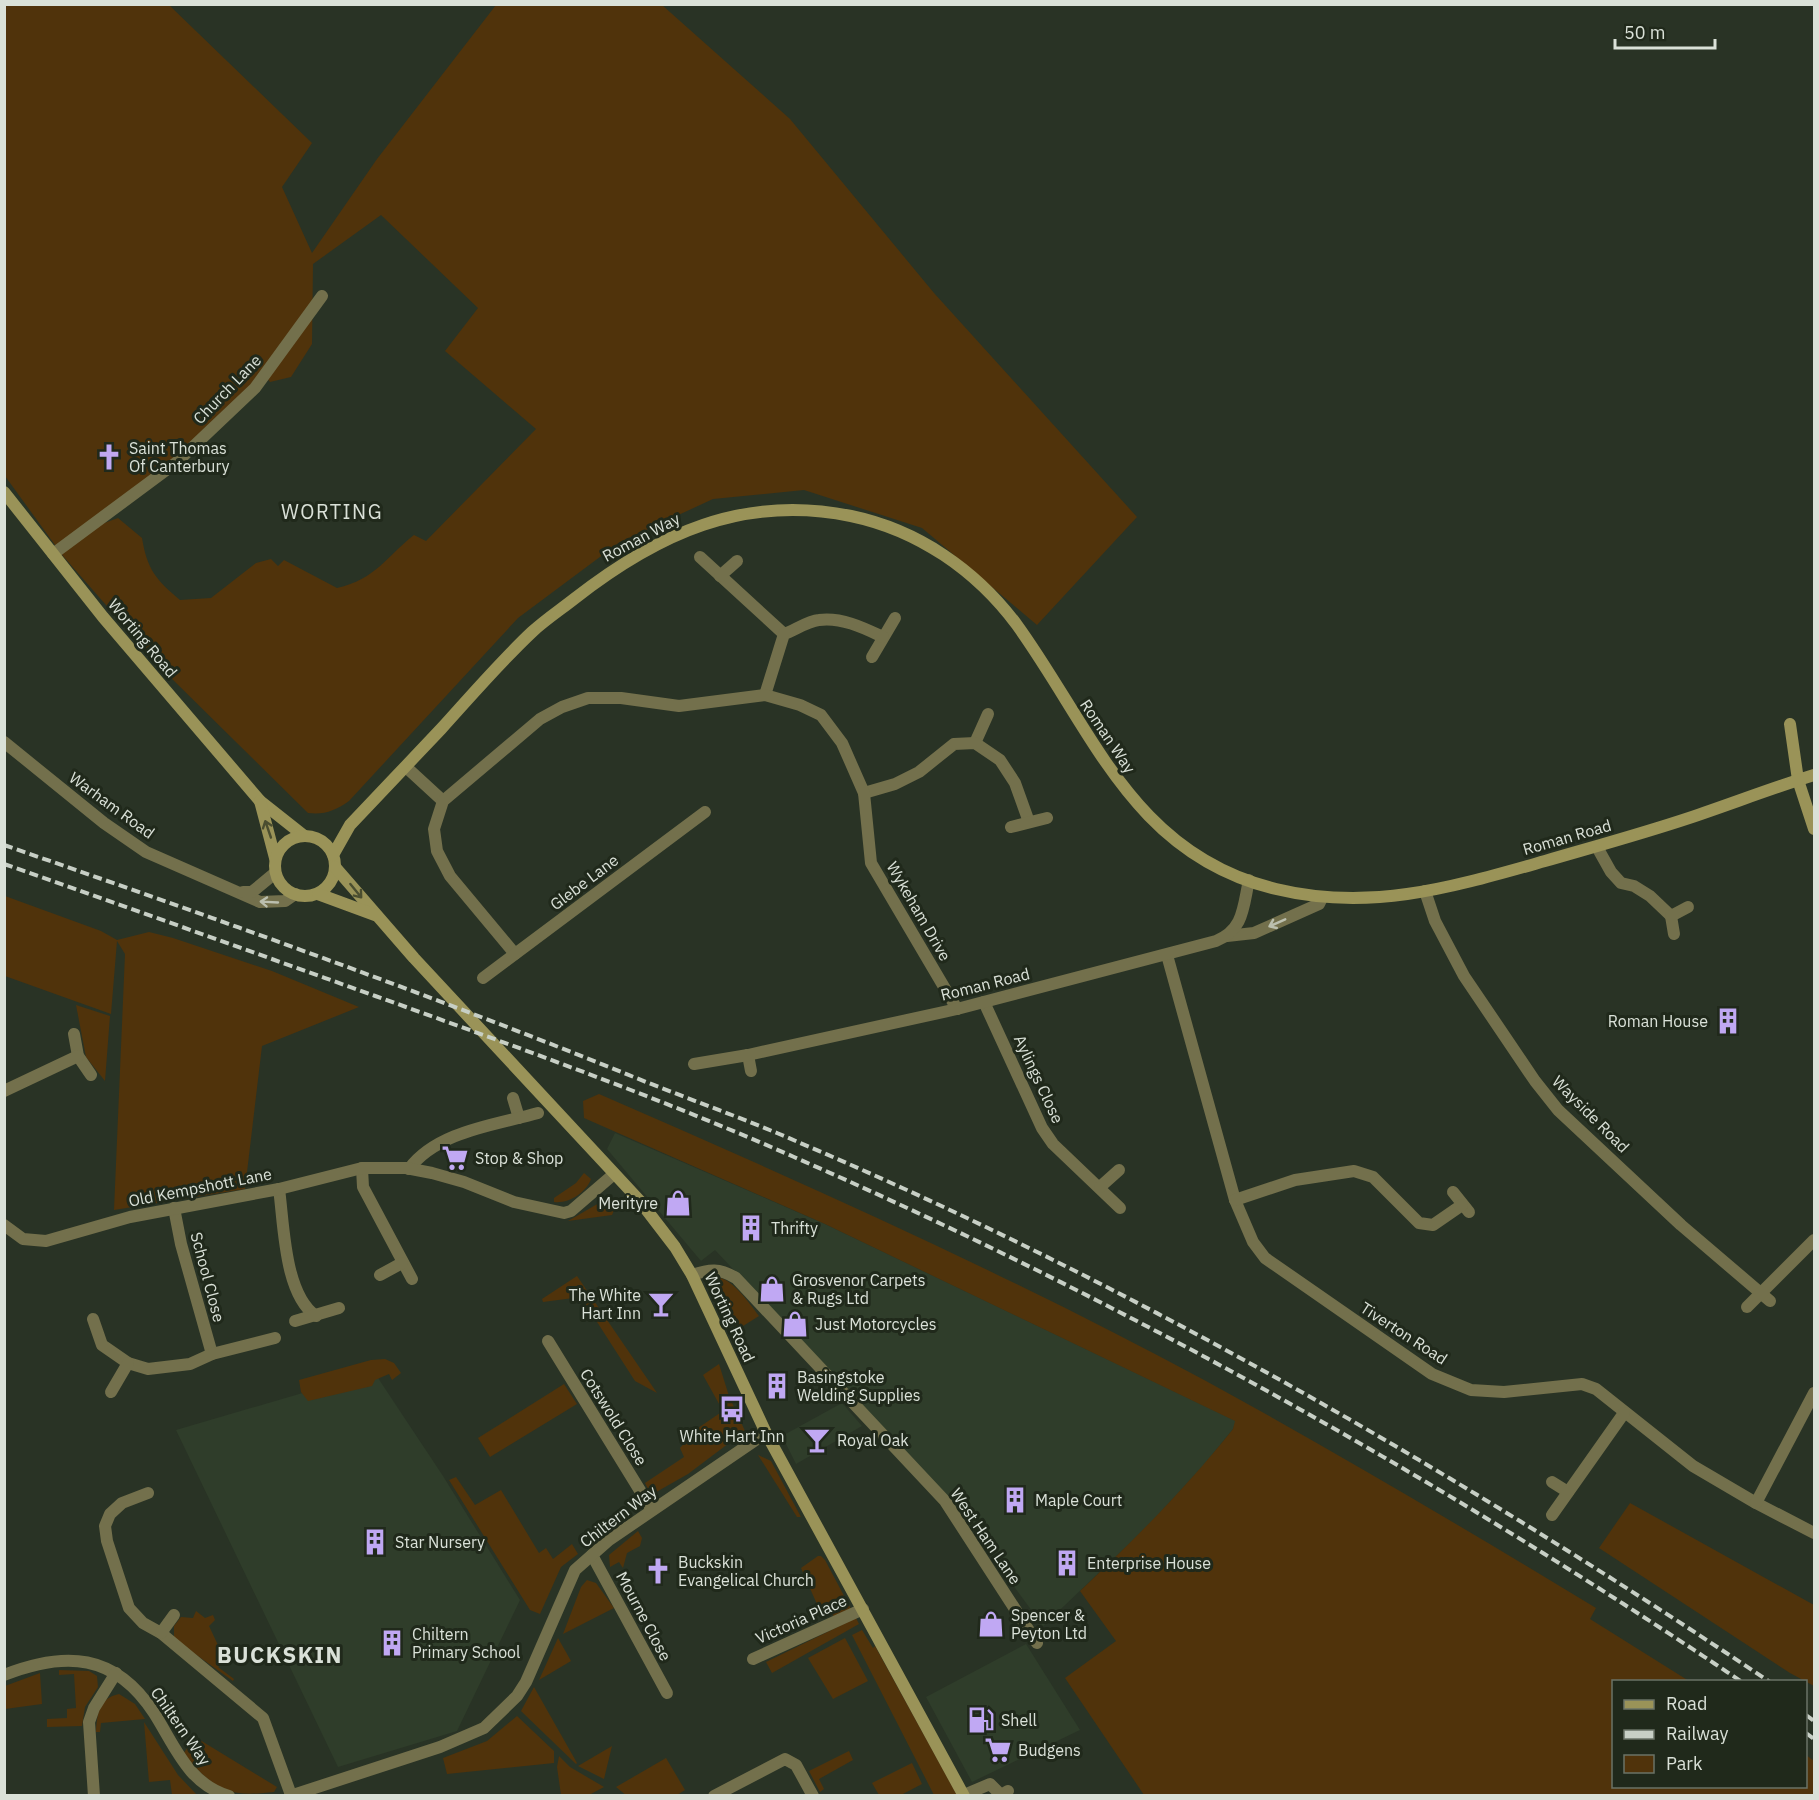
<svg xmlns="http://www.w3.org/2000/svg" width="1819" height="1800" font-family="'IBM Plex Sans',sans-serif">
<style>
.built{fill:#2f3d2a}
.green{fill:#50330b;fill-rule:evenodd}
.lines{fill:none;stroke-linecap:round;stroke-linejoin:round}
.street{stroke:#73704c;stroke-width:12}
.secondary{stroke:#9a9358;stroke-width:12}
.rail{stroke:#c7cfc5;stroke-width:4;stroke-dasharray:9 4.5;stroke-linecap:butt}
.oneway{stroke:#4b4e30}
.oneway2{stroke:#bbbfae}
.labels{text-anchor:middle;stroke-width:6;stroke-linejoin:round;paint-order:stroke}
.street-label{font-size:16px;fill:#dae1d8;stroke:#20291b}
.poi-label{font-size:16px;fill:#dae1d8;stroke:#20291b;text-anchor:start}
.quarter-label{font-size:20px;letter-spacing:1.5px;fill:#dae1d8;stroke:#20291b}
.district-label{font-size:22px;font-weight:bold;letter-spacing:1.5px;fill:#dae1d8;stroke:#20291b}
</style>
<rect width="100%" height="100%" fill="#293325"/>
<!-- built -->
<g class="built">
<path d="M615,1133L825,1224L1236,1421L1233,1429L1203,1466L1146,1528L1043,1626L952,1502L715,1250L701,1261L607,1149Z"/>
<path d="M374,1372L443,1476L520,1600L457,1731L338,1767L176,1430Z"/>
<path d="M842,1403L862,1426L796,1464L782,1436Z"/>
<path d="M1026,1644L1080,1730L972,1782L926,1697Z"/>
</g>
<!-- green -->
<g class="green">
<path d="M4,5H169L312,143L282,187L312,253L377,159L496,5H662L790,119L934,293L1137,517L1037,625L922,528L804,490L713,499L620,542L518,618L349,801C335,811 324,815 308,813L163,670L63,556L5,476ZM381,215L478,308L445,351L536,429L426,541L414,535C386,557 376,579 337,588L284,560L278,566L271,559L256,563L211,598L180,600C156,580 147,569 142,538L118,518L99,525L265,376L270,382L291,377L312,344L313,264Z"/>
<path d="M5,896L101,931L117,940L149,932L173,938L272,971L359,1007L262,1046L245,1189L114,1210L125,954L117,941L111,1014L5,976Z"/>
<path d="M76,1005L110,1016L105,1081L86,1057Z"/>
<path d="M599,1094C804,1183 1009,1275 1206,1381C1338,1453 1467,1530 1596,1608L1590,1619L1689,1681L1614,1682V1786H1806V1755L1814,1761V1795H1144L1065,1678L1116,1641L1080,1591C1134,1540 1186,1488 1233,1429L1235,1421L825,1224L584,1118L583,1101Z"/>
<path d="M584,1173L591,1179C586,1193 568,1204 554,1202V1198L576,1183Z"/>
<path d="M606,1199L612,1202L615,1208L612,1215L568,1221Z"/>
<path d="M577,1276L657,1393L635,1381L581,1297L543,1302L542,1299Z"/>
<path d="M715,1277C732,1277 749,1303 759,1316L735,1331L734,1318Z"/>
<path d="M385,1359L394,1363L401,1373L392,1380L389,1374L375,1380L372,1386L308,1401L301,1392L299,1380L371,1360Z"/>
<path d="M719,1364L729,1396L745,1431L688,1474L651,1495L645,1483L684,1457L680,1448L698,1428L723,1411L703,1375Z"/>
<path d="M564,1384L577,1404L490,1457L478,1438Z"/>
<path d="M758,1455L771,1461L801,1517H797Z"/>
<path d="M456,1477L475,1505L501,1490L539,1553L546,1548L553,1559L572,1544L578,1554L561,1567L540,1614L530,1610L449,1480Z"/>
<path d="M1630,1503L1814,1605V1686L1790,1673L1599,1548Z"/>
<path d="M638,1531L642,1538L640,1546L627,1553L623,1568L619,1562L610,1567L609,1555Z"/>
<path d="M818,1556H821L825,1560L851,1609L835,1619L828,1607L820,1611L801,1568Z"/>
<path d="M587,1580L596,1583L614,1608L563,1634L581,1587Z"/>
<path d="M196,1611L205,1618L213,1615L215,1620L209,1626L225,1660L218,1667L234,1679L233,1681L174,1639V1626L181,1617L193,1618Z"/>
<path d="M856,1618L859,1624L772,1673L766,1662Z"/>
<path d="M862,1630L873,1648L875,1646L957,1795H934L852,1635Z"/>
<path d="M558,1638L571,1661L539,1680Z"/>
<path d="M845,1638L868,1681L833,1699L808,1658Z"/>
<path d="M59,1670L89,1671L97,1676L98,1687L85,1707L82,1726L47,1727V1719L67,1718V1709L76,1708L74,1674L59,1675Z"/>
<path d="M40,1673L42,1704L5,1709V1686Z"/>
<path d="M534,1687L577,1763L576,1764L521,1711Z"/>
<path d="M119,1694L135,1704L145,1719L101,1723L100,1732H96C97,1714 99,1698 119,1694Z"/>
<path d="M517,1716L554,1751V1763L447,1774L443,1758L487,1741Z"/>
<path d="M144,1722L178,1775L197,1795H172L170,1780L149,1782Z"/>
<path d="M195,1737L277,1787L274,1792C225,1798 215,1789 183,1754Z"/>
<path d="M612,1746L604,1779L578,1766Z"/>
<path d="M849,1751L853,1760L819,1779L824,1789L820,1792L809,1771Z"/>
<path d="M559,1756L570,1767L604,1787L589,1795H561L557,1767Z"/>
<path d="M666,1758L685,1790L677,1795L627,1796L616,1787Z"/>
<path d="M912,1763L922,1784L901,1795H879L872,1783Z"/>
</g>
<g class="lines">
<!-- street -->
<g class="street">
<path d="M53,554L177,462L255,388L322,296"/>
<path d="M700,557L784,634"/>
<path d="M720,576L737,561"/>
<path d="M872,657L895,618"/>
<path d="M765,695L784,634C795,630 808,621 819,620C842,617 864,628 883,637"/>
<path d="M4,742L104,823L146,852L260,902L285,901L295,894"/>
<path d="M975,743L988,714"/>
<path d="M406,767L443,801"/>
<path d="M864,793L895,784L919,772L954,744L975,743L1000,760L1015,783L1029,822"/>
<path d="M1011,827L1047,818"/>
<path d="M1597,847L1611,872L1621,883L1634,886L1650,896L1671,916"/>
<path d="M1425,891L1435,921L1464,976L1535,1081L1558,1110L1681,1225L1770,1301"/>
<path d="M243,892H252L275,873"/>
<path d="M1674,934L1671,916L1688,907"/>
<path d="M1227,936L1254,933L1319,904L1322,898"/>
<path d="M515,954L450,876L437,851L434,829L443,801L540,719L562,707L588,698H621L679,706L765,695L800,705L821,715L842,743L864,793L871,863L957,1009"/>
<path d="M1167,955L1235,1200L1253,1242L1265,1258L1432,1374L1471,1390L1504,1392L1582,1384L1596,1389L1693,1466L1756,1503L1814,1533"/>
<path d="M483,978L705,812"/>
<path d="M984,1002L1042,1128L1053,1144L1120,1208"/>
<path d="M74,1034L78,1056L91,1075"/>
<path d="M748,1055L751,1071"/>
<path d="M694,1064L748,1055L957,1009L1216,941C1244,930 1243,907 1249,880"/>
<path d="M4,1091L78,1056"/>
<path d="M513,1098L519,1118"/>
<path d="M362,1168L363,1187L412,1279"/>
<path d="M409,1169C437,1131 496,1125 538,1113"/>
<path d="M1100,1187L1119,1170"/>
<path d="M279,1189C284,1224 284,1294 316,1316"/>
<path d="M1453,1192L1469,1212"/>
<path d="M1235,1200L1295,1180L1354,1171L1373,1177L1419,1223L1433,1225L1462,1205"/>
<path d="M174,1208L181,1244L212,1354"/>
<path d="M4,1225L23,1239L46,1241L130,1217L279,1189L362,1168H406L432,1173L464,1182L514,1202L564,1213L571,1211L614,1174"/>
<path d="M380,1275L402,1263"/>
<path d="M692,1275C710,1269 719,1268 736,1278L945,1501L1037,1643"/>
<path d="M1747,1307L1814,1240"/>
<path d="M93,1319L102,1345L128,1363L148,1369L190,1364L212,1354L275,1338"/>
<path d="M295,1321L339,1308"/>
<path d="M548,1341L652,1510"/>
<path d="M111,1392L128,1363"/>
<path d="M1552,1482L1568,1492"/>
<path d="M148,1493L122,1503L110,1514L105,1526L107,1541L129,1608L143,1623L161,1633L263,1718L291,1795"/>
<path d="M1756,1503L1814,1393"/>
<path d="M1552,1515L1624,1413"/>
<path d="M592,1555L667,1693"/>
<path d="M161,1633L174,1615"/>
<path d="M753,1659L863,1609"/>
<path d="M4,1675C65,1651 115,1653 154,1713C175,1746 188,1784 229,1796"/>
<path d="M964,1795L990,1784L1001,1795L1008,1791"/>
<path d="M94,1796L89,1722L94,1708L116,1673"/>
<path d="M290,1796L440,1747L484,1728L517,1696L526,1682L575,1570L609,1540L766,1433"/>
<path d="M714,1796L785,1759L796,1765L813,1796"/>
</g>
<!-- secondary -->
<g class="secondary">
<path d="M4,492L103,617L260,801L303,835"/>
<path d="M1790,724L1798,780L1814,829"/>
<path d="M260,801L275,858"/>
<circle cx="305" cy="866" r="30"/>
<path d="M333,855L350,825C380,793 411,761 441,729C471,696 500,662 532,632C545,620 560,610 574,599C657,534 743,494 851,516C918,530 976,570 1017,625C1093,730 1133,855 1276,889C1371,912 1453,887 1545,861C1593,847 1641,834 1689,818C1731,804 1772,788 1814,775"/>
<path d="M335,867L414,958L639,1200L675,1247L692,1275L766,1433L964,1796"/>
<path d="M318,894L375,915"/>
</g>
<!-- rail -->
<g class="rail">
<path d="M4,845C212,917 420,991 624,1073C682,1097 741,1117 798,1142C1139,1287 1462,1476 1770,1682"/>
<path d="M4,864C138,911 272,959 406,1007C536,1054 667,1101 794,1157C1126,1302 1442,1480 1742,1682"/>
<path d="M1806,1715L1814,1721"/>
<path d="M1806,1733L1814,1739"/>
</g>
</g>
<!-- one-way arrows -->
<defs><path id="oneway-shaft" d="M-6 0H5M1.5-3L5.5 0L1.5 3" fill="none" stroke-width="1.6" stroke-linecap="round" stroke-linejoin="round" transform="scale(1.5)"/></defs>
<g class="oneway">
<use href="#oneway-shaft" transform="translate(268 829) rotate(-109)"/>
<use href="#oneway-shaft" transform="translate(356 891) rotate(51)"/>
</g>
<g class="oneway2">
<use href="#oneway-shaft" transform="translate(269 902) rotate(-177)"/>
<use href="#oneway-shaft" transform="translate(1277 923) rotate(156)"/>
</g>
<!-- icons -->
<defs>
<g id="church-bare" transform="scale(2.07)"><path d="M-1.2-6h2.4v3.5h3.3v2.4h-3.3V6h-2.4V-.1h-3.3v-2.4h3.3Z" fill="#c0a8f3" stroke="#20291b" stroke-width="2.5" paint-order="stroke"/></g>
<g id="building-bare" transform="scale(2.07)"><path d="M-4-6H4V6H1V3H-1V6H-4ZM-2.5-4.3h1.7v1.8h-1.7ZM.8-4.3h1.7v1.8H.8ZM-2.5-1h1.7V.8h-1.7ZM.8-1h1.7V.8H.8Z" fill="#c0a8f3" stroke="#20291b" stroke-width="2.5" paint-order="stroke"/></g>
<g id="supermarket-bare" transform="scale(2.07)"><path d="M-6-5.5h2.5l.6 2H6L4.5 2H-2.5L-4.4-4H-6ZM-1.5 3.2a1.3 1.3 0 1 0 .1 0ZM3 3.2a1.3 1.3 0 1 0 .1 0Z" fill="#c0a8f3" stroke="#20291b" stroke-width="2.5" paint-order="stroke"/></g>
<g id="shop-bare" transform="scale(2.07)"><path d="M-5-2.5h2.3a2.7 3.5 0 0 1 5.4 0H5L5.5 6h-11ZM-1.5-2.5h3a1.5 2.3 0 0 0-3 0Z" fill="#c0a8f3" stroke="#20291b" stroke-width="2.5" paint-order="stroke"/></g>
<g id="bar-bare" transform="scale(2.07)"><path d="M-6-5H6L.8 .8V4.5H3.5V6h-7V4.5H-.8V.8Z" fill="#c0a8f3" stroke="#20291b" stroke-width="2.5" paint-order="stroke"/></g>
<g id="bus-bare" transform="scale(2.07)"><path d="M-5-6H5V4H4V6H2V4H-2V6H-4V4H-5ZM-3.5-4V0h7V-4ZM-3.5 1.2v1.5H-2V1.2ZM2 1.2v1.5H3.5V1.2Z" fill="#c0a8f3" stroke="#20291b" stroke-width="2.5" paint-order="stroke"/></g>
<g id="fuel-bare" transform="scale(2.07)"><path d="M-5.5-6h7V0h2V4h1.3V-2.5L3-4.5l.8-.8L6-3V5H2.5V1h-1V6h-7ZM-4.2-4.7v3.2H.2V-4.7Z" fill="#c0a8f3" stroke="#20291b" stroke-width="2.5" paint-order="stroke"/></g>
</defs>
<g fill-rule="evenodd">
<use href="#church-bare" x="109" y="457"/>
<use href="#building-bare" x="1728" y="1021"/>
<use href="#supermarket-bare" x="455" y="1158"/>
<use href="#shop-bare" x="678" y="1203"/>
<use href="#building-bare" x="751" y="1228"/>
<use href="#shop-bare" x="772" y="1289"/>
<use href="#bar-bare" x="661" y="1304"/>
<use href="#shop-bare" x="795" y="1324"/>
<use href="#building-bare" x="777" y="1386"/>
<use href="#bus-bare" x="732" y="1409"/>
<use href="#bar-bare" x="817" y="1440"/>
<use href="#building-bare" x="1015" y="1500"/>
<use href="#building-bare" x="375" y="1542"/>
<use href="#building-bare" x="1067" y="1563"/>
<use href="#church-bare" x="658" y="1571"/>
<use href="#shop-bare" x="991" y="1624"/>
<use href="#building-bare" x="392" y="1643"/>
<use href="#fuel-bare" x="981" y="1720"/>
<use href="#supermarket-bare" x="998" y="1750"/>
</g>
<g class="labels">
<!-- street labels -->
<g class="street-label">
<text transform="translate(227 389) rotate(-46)" y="6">Church Lane</text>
<text transform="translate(641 537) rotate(-28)" y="6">Roman Way</text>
<text transform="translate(143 638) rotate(50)" y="6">Worting Road</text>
<text transform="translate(1108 736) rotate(56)" y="6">Roman Way</text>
<text transform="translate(112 805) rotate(36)" y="6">Warham Road</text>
<text transform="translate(1567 837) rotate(-16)" y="6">Roman Road</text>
<text transform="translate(584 882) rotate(-37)" y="6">Glebe Lane</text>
<text transform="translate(919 911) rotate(60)" y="6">Wykeham Drive</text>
<text transform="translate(985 984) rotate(-14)" y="6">Roman Road</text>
<text transform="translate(1039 1079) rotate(65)" y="6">Aylings Close</text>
<text transform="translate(1591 1114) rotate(45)" y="6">Wayside Road</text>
<text transform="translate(200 1187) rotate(-11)" y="6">Old Kempshott Lane</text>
<text transform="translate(208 1277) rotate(75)" y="6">School Close</text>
<text transform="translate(730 1317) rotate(65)" y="6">Worting Road</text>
<text transform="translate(1404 1333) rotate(33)" y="6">Tiverton Road</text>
<text transform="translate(614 1417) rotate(58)" y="6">Cotswold Close</text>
<text transform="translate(618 1516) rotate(-37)" y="6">Chiltern Way</text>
<text transform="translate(986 1536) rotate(56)" y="6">West Ham Lane</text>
<text transform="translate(644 1616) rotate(62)" y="6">Mourne Close</text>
<text transform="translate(801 1619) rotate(-24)" y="6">Victoria Place</text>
<text transform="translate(181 1726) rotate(55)" y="6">Chiltern Way</text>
</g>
<!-- poi labels -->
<g class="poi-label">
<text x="129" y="454">Saint Thomas<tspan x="129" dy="18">Of Canterbury</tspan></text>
<text x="1708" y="1027" text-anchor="end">Roman House</text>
<text x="475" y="1164">Stop &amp; Shop</text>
<text x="658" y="1209" text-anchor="end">Merityre</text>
<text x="771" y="1234">Thrifty</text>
<text x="792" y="1286">Grosvenor Carpets<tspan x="792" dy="18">&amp; Rugs Ltd</tspan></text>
<text x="641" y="1301" text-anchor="end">The White<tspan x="641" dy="18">Hart Inn</tspan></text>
<text x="815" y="1330">Just Motorcycles</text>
<text x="797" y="1383">Basingstoke<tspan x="797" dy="18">Welding Supplies</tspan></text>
<text x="732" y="1442" text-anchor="middle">White Hart Inn</text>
<text x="837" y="1446">Royal Oak</text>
<text x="1035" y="1506">Maple Court</text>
<text x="395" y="1548">Star Nursery</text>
<text x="678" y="1568">Buckskin<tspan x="678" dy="18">Evangelical Church</tspan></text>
<text x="1087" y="1569">Enterprise House</text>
<text x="1011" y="1621">Spencer &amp;<tspan x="1011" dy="18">Peyton Ltd</tspan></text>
<text x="412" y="1640">Chiltern<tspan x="412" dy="18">Primary School</tspan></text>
<text x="1001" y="1726">Shell</text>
<text x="1018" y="1756">Budgens</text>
</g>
<!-- quarter labels -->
<g class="quarter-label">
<text x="332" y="519">WORTING</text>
</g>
<!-- district labels -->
<g class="district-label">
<text x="280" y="1663">BUCKSKIN</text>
</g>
</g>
<!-- border -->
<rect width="1819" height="1800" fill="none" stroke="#dae1d8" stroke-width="12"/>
<!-- legend -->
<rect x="1612" y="1680" width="195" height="108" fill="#20291b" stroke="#6a7367" stroke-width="1.5"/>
<rect x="1624" y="1700" width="30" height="9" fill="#9a9358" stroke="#6a7367" stroke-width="1.5"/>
<text x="1666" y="1710" font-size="18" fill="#dae1d8">Road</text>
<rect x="1624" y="1730" width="30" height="9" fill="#c7cfc5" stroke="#6a7367" stroke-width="1.5"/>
<text x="1666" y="1740" font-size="18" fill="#dae1d8">Railway</text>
<rect x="1624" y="1755" width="30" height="18" fill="#50330b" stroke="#6a7367" stroke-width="1.5"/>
<text x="1666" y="1770" font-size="18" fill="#dae1d8">Park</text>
<!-- scale -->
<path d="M1615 39v9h100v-9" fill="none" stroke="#dae1d8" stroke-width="3"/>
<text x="1624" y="39" font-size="18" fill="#dae1d8" stroke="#20291b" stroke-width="4.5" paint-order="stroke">50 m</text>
</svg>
